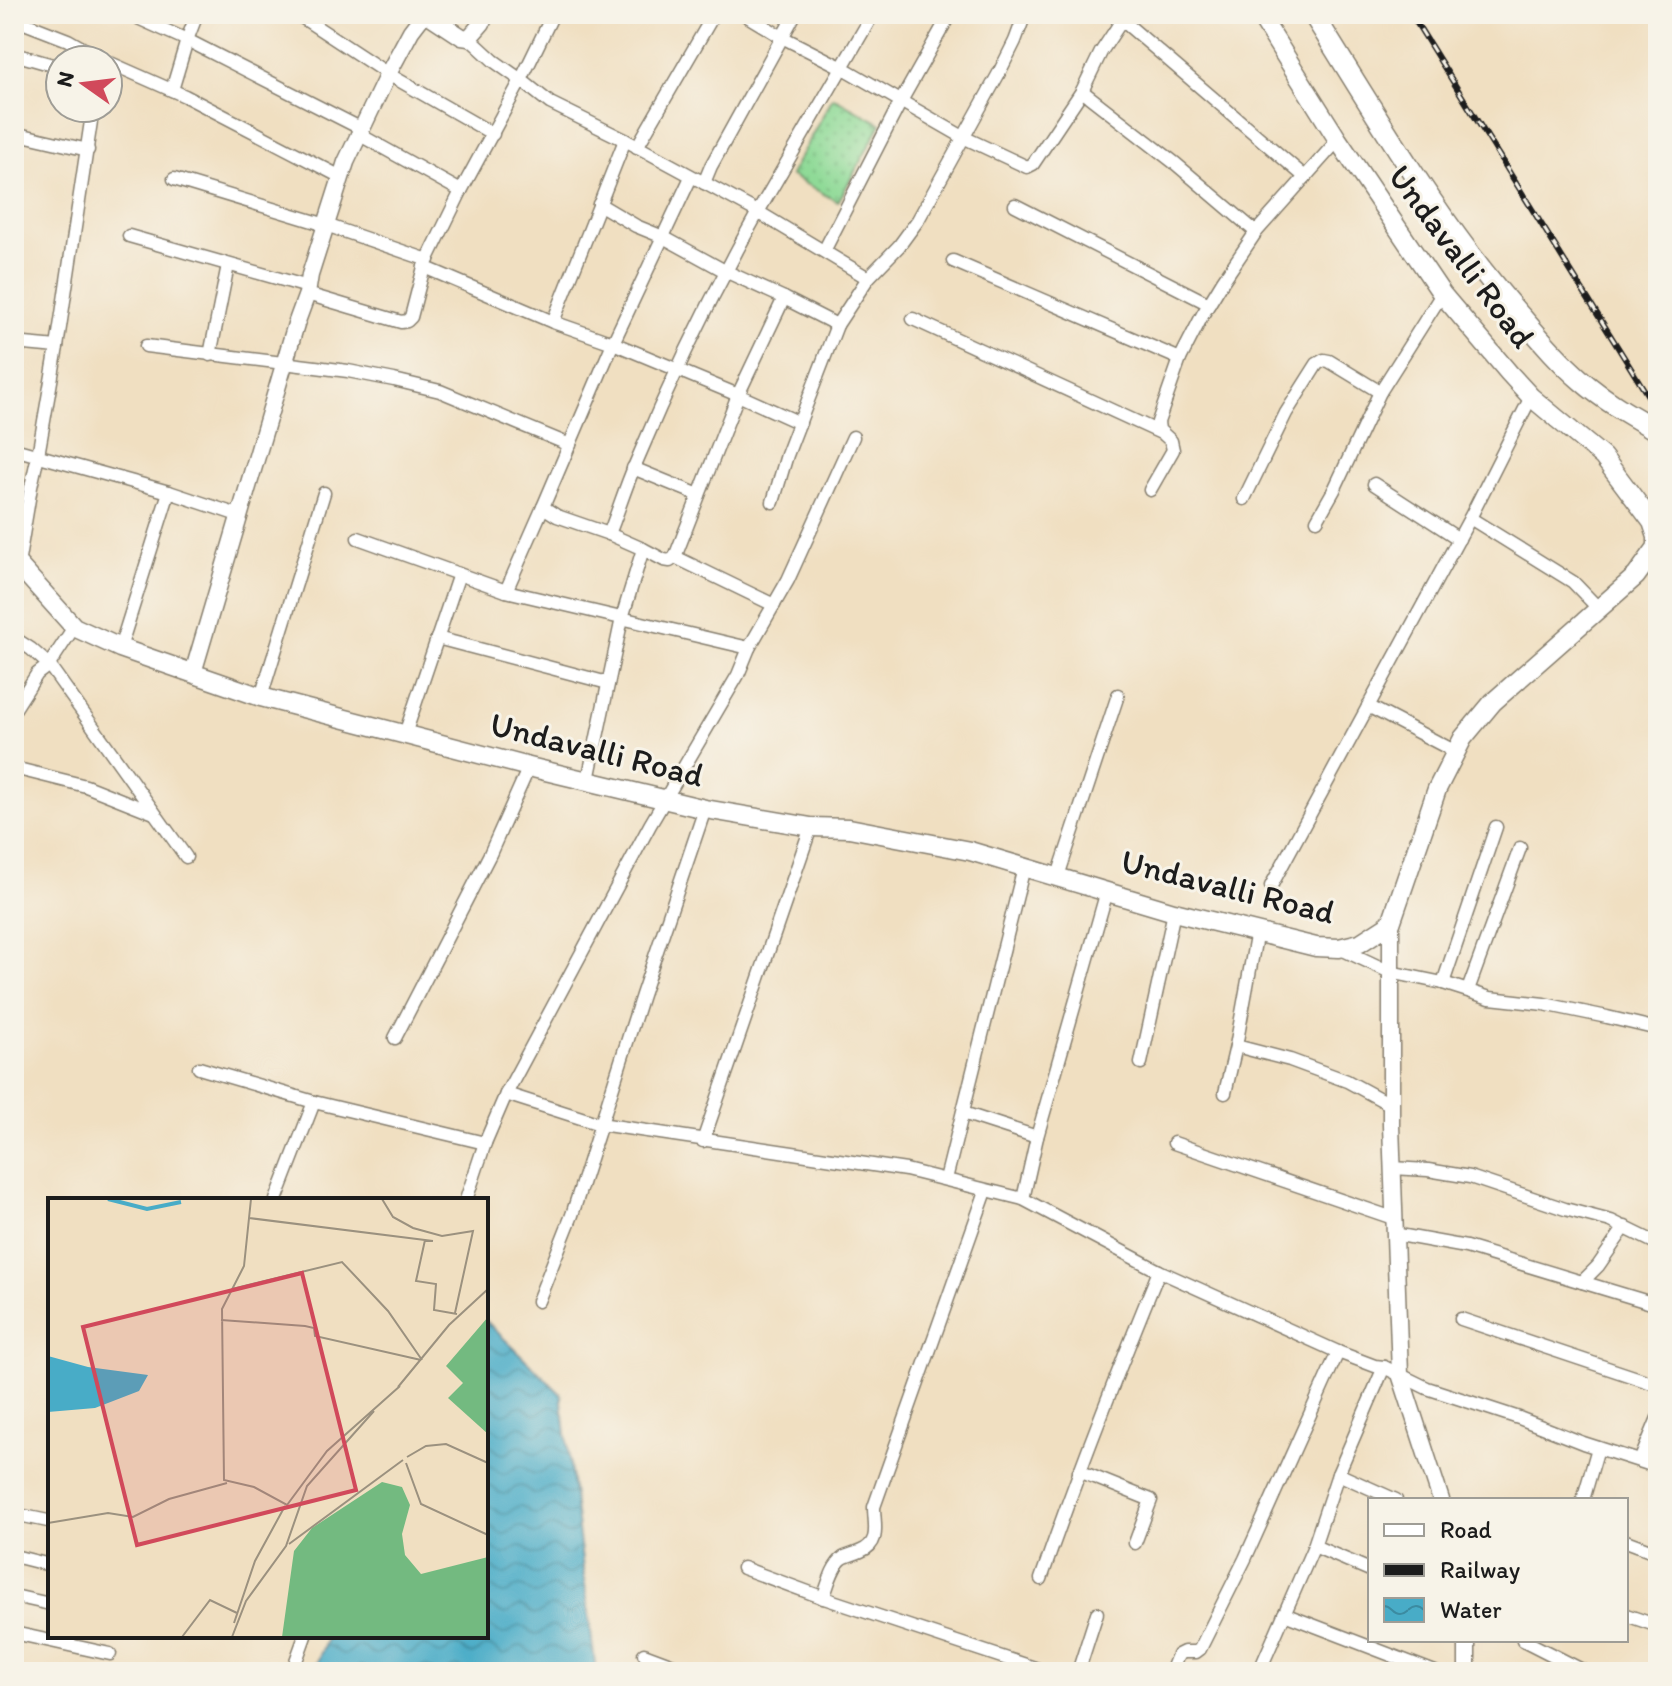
<svg xmlns="http://www.w3.org/2000/svg" width="1672" height="1686" viewBox="0 0 1672 1686" font-family="Itim,sans-serif">
<style>
.grass{fill:url(#grass-dots);stroke:#567b5a;stroke-width:2}
.water{fill:url(#water-waves);stroke:#326472;stroke-width:2}
.lines{fill:none;stroke-linecap:round;stroke-linejoin:round}
.minor-casing{stroke:#867e6e;stroke-width:15}
.tertiary-casing{stroke:#867e6e;stroke-width:19}
.secondary-casing{stroke:#867e6e;stroke-width:21}
.primary-casing{stroke:#867e6e;stroke-width:23}
.minor{stroke:#fff;stroke-width:12}
.tertiary{stroke:#fff;stroke-width:16}
.secondary{stroke:#fff;stroke-width:18}
.primary{stroke:#fff;stroke-width:20}
.rail-casing{stroke:#1c1c1c;stroke-width:6}
.rail{stroke:#f7f3e8;stroke-width:3;stroke-dasharray:9;stroke-linecap:butt}
.labels{text-anchor:middle;stroke-width:6;stroke-linejoin:round;paint-order:stroke}
.street-label{font-size:34px;fill:#1c1c1c;stroke:#f7f3e8}
.inset-river{fill:none;stroke:#48acc7;stroke-width:4}
.inset-road{fill:none;stroke:#9b917f;stroke-width:2}
.view{fill:#d1495b;fill-opacity:0.15;stroke:#d1495b;stroke-width:4}
.inset-edge{fill:none;stroke:#1c1c1c;stroke-width:4}
</style>
<defs>
<pattern id="grass-dots" width="8" height="8" patternUnits="userSpaceOnUse" patternTransform="scale(2)"><rect width="8" height="8" fill="#8fda97"/><path d="M2 2h.1M6 6h.1" fill="none" stroke="#7bba82" stroke-width="1.8" stroke-linecap="round"/></pattern>
<pattern id="water-waves" width="16" height="10" patternUnits="userSpaceOnUse" patternTransform="scale(2)"><rect width="16" height="10" fill="#48acc7"/><path d="M0 5q4-4 8 0t8 0" fill="none" stroke="#3b8ba1"/></pattern>
</defs>
<rect width="100%" height="100%" fill="#f7f3e8"/>
<filter id="ink" filterUnits="userSpaceOnUse"><feTurbulence type="fractalNoise" baseFrequency=".0125" numOctaves="2"/><feDisplacementMap in="SourceGraphic" scale="16" xChannelSelector="R" yChannelSelector="G"/><feConvolveMatrix kernelMatrix="1 2 1 2 8 2 1 2 1" color-interpolation-filters="sRGB"/></filter>
<filter id="wash" filterUnits="userSpaceOnUse"><feTurbulence type="fractalNoise" baseFrequency=".006" numOctaves="4" result="noise"/><feDisplacementMap in="SourceGraphic" scale="32" xChannelSelector="R" yChannelSelector="G"/><feGaussianBlur stdDeviation="1.8" result="paint"/><feColorMatrix in="noise" values="0 0 0 0 0 0 0 0 0 0 0 0 0 0 0 0 0 1.4 0 .05"/><feComposite in="paint" operator="in"/></filter>
<g filter="url(#wash)">
<rect width="100%" height="100%" fill="#f0dfc1"/>
<!-- grass -->
<path class="grass" d="M833 97 881 124 838 202 790 175Z"/>
<!-- water -->
<path class="water" d="M486 1321 561 1394 596 1672H313L328 1636H486Z"/>
</g>
<g filter="url(#ink)">
<g class="lines">
<!-- minor casing -->
<g class="minor-casing">
<g id="minor">
<path d="M129 14 187 40 362 129"/>
<path d="M297 14 388 74 493 134"/>
<path d="M553 14 521 80 550 103 625 140 758 212C712 294 671 379 635 465 625 488 618 512 609 534"/>
<path d="M744 14 782 37 843 68 963 137 1027 167 1033 164 1082 91 1101 52 1126 14"/>
<path d="M14 19 68 40 103 60"/>
<path d="M1122 20 1305 177"/>
<path d="M14 54 60 67"/>
<path d="M108 62 185 96 341 177"/>
<path d="M172 90 187 40 197 14"/>
<path d="M1082 91 1176 164 1256 232"/>
<path d="M14 133 88 150"/>
<path d="M360 135 461 191"/>
<path d="M637 147 714 14"/>
<path d="M174 179 326 225 428 260"/>
<path d="M704 183 711 166 795 14"/>
<path d="M599 204 636 226 663 237 725 271 784 298"/>
<path d="M1015 205 1209 304"/>
<path d="M129 236 308 287"/>
<path d="M824 251 901 101 950 14"/>
<path d="M953 261 1180 359"/>
<path d="M424 267 553 322 613 343 738 395 675 557 670 561 664 560 643 549"/>
<path d="M868 278 758 212 873 14"/>
<path d="M307 294 401 322 407 321 411 317 424 267 461 191 521 80 494 61 469 38"/>
<path d="M913 319 1161 433"/>
<path d="M553 322 625 140"/>
<path d="M14 343 57 347"/>
<path d="M146 346 348 371 394 380 440 391 570 445"/>
<path d="M210 355 228 265"/>
<path d="M800 423 738 395 784 298 837 325 868 278 899 246 918 220 999 73 1015 41 1025 14"/>
<path d="M14 449 169 492 241 516"/>
<path d="M633 468 699 495"/>
<path d="M1374 484 1459 539"/>
<path d="M1150 490 1173 450 1171 441 1159 430 1158 422 1180 359 1203 314 1223 281 1256 232 1338 140"/>
<path d="M1244 499 1286 413 1317 364 1324 360 1329 361 1380 392"/>
<path d="M773 502 787 455 837 325"/>
<path d="M1470 518 1573 582 1599 609"/>
<path d="M1317 520 1334 490 1380 392 1442 294"/>
<path d="M358 538 506 591 749 648"/>
<path d="M675 557 774 605"/>
<path d="M14 577 18 565 31 487 38 455 57 347 93 108"/>
<path d="M506 591 543 507"/>
<path d="M14 638 31 649 49 665 186 857"/>
<path d="M437 638 608 683"/>
<path d="M120 648 169 492"/>
<path d="M261 697 324 493"/>
<path d="M1368 706 1456 752"/>
<path d="M14 710 37 674 49 665 74 627"/>
<path d="M405 734 459 574"/>
<path d="M14 768 86 786 154 813"/>
<path d="M588 780 622 618 643 549 609 534 557 516 543 507 613 343 691 177"/>
<path d="M1058 876 1118 695"/>
<path d="M1271 886 1470 518 1531 397"/>
<path d="M1339 948 1390 972 1443 983 1490 998 1544 1004 1607 1017 1658 1029"/>
<path d="M1443 983 1496 827"/>
<path d="M1468 990 1520 848"/>
<path d="M395 1038 490 854 529 767"/>
<path d="M1236 1046 1290 1060 1347 1081 1391 1105"/>
<path d="M1141 1063 1174 912"/>
<path d="M199 1068 314 1102 485 1143"/>
<path d="M1225 1093 1236 1046 1257 931"/>
<path d="M506 1094 600 1124 906 1170 1023 1199 1159 1271 1338 1352"/>
<path d="M963 1113 1037 1137"/>
<path d="M703 1141 811 827"/>
<path d="M1174 1143 1393 1218"/>
<path d="M1392 1168 1428 1170 1470 1177 1565 1209 1611 1221 1658 1244"/>
<path d="M946 1179 1024 867"/>
<path d="M1023 1199 1037 1137 1107 891"/>
<path d="M276 1200 314 1102"/>
<path d="M466 1200 485 1143 506 1094 650 825 738 675 749 648 788 580 853 437"/>
<path d="M1394 1234 1466 1247 1658 1305"/>
<path d="M1582 1282 1598 1266 1625 1227"/>
<path d="M538 1301 572 1215 642 995 705 809"/>
<path d="M1461 1319 1658 1385"/>
<path d="M1640 1461 1658 1418"/>
<path d="M1079 1471 1151 1500 1135 1543"/>
<path d="M1338 1474 1396 1500"/>
<path d="M1583 1500 1598 1448"/>
<path d="M14 1514 48 1521"/>
<path d="M1626 1541 1658 1553"/>
<path d="M1314 1546 1370 1570"/>
<path d="M14 1556 50 1565"/>
<path d="M743 1568 827 1599 1047 1672"/>
<path d="M1041 1579C1077 1475 1117 1373 1159 1271"/>
<path d="M14 1596 50 1604"/>
<path d="M823 1598C828 1586 832 1566 843 1558 848 1555 855 1554 861 1551 881 1543 874 1525 874 1507L986 1191"/>
<path d="M1284 1614 1435 1672"/>
<path d="M1626 1615 1658 1626"/>
<path d="M14 1633 110 1654"/>
<path d="M1523 1640 1586 1672"/>
<path d="M644 1654 692 1672"/>
<path d="M14 1671 18 1672"/>
<path d="M292 1672 305 1636"/>
<path d="M1078 1672 1097 1613"/>
<path d="M1171 1672 1178 1655 1184 1652H1196L1200 1649 1245 1559 1338 1352 1375 1366 1384 1367 1427 1388 1519 1418 1583 1443 1658 1467"/>
<path d="M1259 1672 1314 1546 1338 1474 1384 1367"/>
</g>
</g>
<!-- tertiary casing -->
<g class="tertiary-casing">
<g id="tertiary">
<path d="M427 14 462 37 469 38 482 23 486 14"/>
<path d="M193 673 296 324 307 294 310 275 346 162 388 74 411 31 424 14"/>
<path d="M1391 923V1125L1400 1374 1441 1500"/>
<path d="M1467 1640V1672"/>
</g>
</g>
<!-- secondary casing -->
<g class="secondary-casing">
<path id="secondary" d="M14 560 74 627 120 648 261 697 529 767 705 809 811 827 849 828 970 851 1174 912 1316 947 1339 948 1360 943 1391 923 1437 789 1463 738 1493 702 1636 576 1657 547V537L1652 522 1603 457 1531 397 1509 373 1442 294 1338 140 1259 14"/>
</g>
<!-- primary casing -->
<g class="primary-casing">
<path id="primary" d="M1313 14C1379 119 1441 227 1523 319 1542 341 1560 362 1582 381 1605 401 1632 416 1658 431"/>
</g>
<!-- minor -->
<use href="#minor" class="minor"/>
<!-- tertiary -->
<use href="#tertiary" class="tertiary"/>
<!-- secondary -->
<use href="#secondary" class="secondary"/>
<!-- primary -->
<use href="#primary" class="primary"/>
<!-- rail casing -->
<g class="rail-casing">
<path id="rail" d="M1411 14 1658 412"/>
</g>
<!-- rail -->
<use href="#rail" class="rail"/>
</g>
</g>
<g class="labels">
<!-- street labels -->
<g class="street-label">
<text transform="translate(1462 256) rotate(53)" y="12">Undavalli Road</text>
<text transform="translate(597 749) rotate(14)" y="12">Undavalli Road</text>
<text transform="translate(1228 886) rotate(14)" y="12">Undavalli Road</text>
</g>
</g>
<!-- overview -->
<g transform="translate(48 1198)">
<rect width="440" height="440" fill="#f0dfc1"/>
<path d="M440 119V236L400 200 415 185 398 168ZM334 284 354 289 362 307 354 336 357 357 373 376 440 359V439H234L246 353 264 330Z" fill="#73ba80"/>
<path d="M0 158 40 169 100 177 91 193 47 210 0 214Z" fill="#48acc7"/>
<path class="inset-river" d="M60 1 99 11 133 4"/>
<path class="inset-road" d="M203 1 196 68 174 111 176 282 206 289 239 307 279 253 352 188M334 1 345 19 365 30 394 38 425 33 407 115M201 20 385 43M377 42 368 83 388 86 386 112 409 116M184 91 294 64 340 113 374 162M173 122 257 128 266 130 267 138 373 162M350 189 401 127 440 91M359 259 378 248 398 246 440 265M358 265 373 306 440 337M0 325 60 315 85 319 121 301 179 285M241 346 355 262M186 425 207 363 237 308M134 439 162 402 189 415M184 439 198 403 238 348 259 288 326 213"/>
<path class="view" d="M254 75 308 292 89 347 35 129Z"/>
<rect width="440" height="440" class="inset-edge"/>
</g>
<!-- margin -->
<rect width="1672" height="1686" fill="none" stroke="#f7f3e8" stroke-width="48"/>
<!-- legend -->
<rect x="1368" y="1498" width="260" height="144" fill="#f7f3e8" stroke="#9f9d96" stroke-width="2"/>
<rect x="1384" y="1524" width="40" height="12" fill="#ffffff" stroke="#9f9d96" stroke-width="2"/>
<text x="1440" y="1538" font-size="24" fill="#1c1c1c">Road</text>
<rect x="1384" y="1564" width="40" height="12" fill="#1c1c1c" stroke="#9f9d96" stroke-width="2"/>
<text x="1440" y="1578" font-size="24" fill="#1c1c1c">Railway</text>
<rect x="1384" y="1598" width="40" height="24" fill="url(#water-waves)" stroke="#9f9d96" stroke-width="2"/>
<text x="1440" y="1618" font-size="24" fill="#1c1c1c">Water</text>
<!-- north arrow -->
<g transform="translate(84 84) rotate(284)"><circle r="38" fill="#f7f3e8" stroke="#9f9d96" stroke-width="2"/>
<path d="M0-6L14 30L0 20L-14 30Z" fill="#d1495b"/>
<text y="-12" font-size="22" font-weight="bold" text-anchor="middle" fill="#1c1c1c">N</text>
</g>
</svg>
